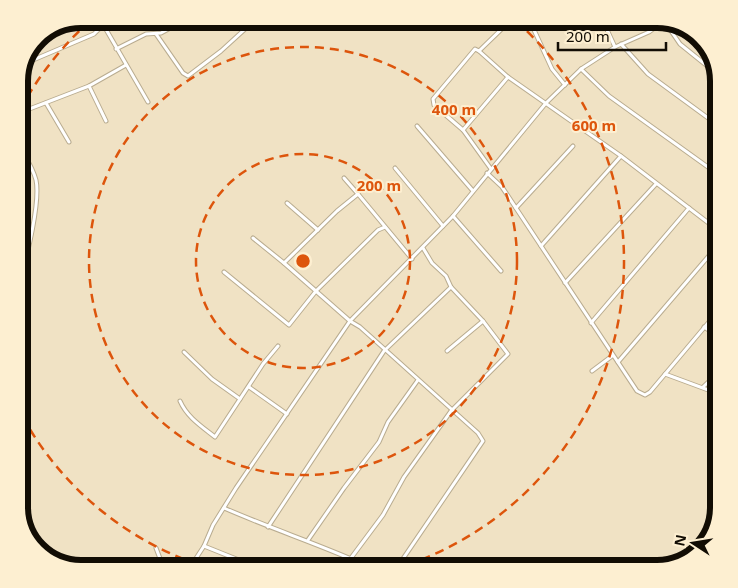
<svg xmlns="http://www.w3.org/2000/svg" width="738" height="588" viewBox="0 0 738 588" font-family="'Noto Sans',sans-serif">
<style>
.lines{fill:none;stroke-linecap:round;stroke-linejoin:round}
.minor-casing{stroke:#b9ac90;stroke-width:5}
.minor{stroke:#fff;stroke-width:3}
.ring{fill:none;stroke:#dd550c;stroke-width:2.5;stroke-dasharray:9 6}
.rim{fill:none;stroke:#120d04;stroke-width:6}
.centre{fill:#dd550c;stroke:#fdefd1;stroke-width:2.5}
.ring-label{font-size:15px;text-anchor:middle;font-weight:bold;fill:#dd550c;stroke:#fdefd1;stroke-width:4;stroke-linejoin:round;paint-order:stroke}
</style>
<rect width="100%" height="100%" fill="#f0e2c4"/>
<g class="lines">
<!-- minor casing -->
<g class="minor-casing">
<g id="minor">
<path d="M100 19 148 102"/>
<path d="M529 19 552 69 565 85"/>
<path d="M602 19 615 47"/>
<path d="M665 22 680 44 716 73"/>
<path d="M156 34 183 73 188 76 221 51 256 19"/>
<path d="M621 44 648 74 719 126"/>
<path d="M116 49 146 34 161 33 176 25"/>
<path d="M479 51 508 77 621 156 719 231"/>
<path d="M26 63 94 34 109 19"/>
<path d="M581 69 609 96 719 175"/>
<path d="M46 103 69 142"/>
<path d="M19 113 89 86"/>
<path d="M106 121 89 86 126 65"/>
<path d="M417 126 473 191"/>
<path d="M463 130 508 77"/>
<path d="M395 168 443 226"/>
<path d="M491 169 463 130 434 105 433 99 475 49 479 51 512 19"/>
<path d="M487 173 502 187 637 391 645 395 650 392 719 310"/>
<path d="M344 178 358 194"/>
<path d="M287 203 318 230"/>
<path d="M516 208 573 146"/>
<path d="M453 216 501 271"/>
<path d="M253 238 284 263"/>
<path d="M541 246 621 156"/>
<path d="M224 272 289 325 316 291 378 230 385 227"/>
<path d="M565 283 656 184"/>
<path d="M19 287C25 263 41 203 36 180 33 168 25 156 19 145"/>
<path d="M591 323 689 208"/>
<path d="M704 327 719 337"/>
<path d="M19 331V326"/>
<path d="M447 351 483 321"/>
<path d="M184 352 212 379 240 399"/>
<path d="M618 362 719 244"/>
<path d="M592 371 612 356"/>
<path d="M665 374 719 394"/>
<path d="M249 387 287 414"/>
<path d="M703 387 719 372"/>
<path d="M180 401C187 417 201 426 215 437L263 364 278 346"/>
<path d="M224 508C274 530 325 546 374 569"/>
<path d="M268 527 384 351 451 287"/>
<path d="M308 540 344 488 379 442 388 422 418 380"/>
<path d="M204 546 261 569"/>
<path d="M156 548 164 569"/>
<path d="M351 558 383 515 404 477 451 411 508 354 483 321 451 287 446 276 432 263 423 248"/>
<path d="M189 569 204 546 213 525 236 488 350 321 453 216 546 103 581 69 615 47 649 32 664 21"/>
<path d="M396 569 483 441 478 433 360 327 350 321 284 263 337 211 358 194 412 259"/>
</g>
</g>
<!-- minor -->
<use href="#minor" class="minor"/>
</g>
<!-- distance rings -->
<g class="ring">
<circle cx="303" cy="261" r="107"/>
<circle cx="303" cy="261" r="214"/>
<path d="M212 569A321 321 0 0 1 20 412M20 110A321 321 0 0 1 90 21M516 21A321 321 0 0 1 394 569"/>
</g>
<!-- crop -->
<path d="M0 0H738V588H0ZM81 28H657A53 53 0 0 1 710 81V507A53 53 0 0 1 657 560H81A53 53 0 0 1 28 507V81A53 53 0 0 1 81 28Z" fill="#fdefd1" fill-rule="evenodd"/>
<path class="rim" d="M81 28H657A53 53 0 0 1 710 81V507A53 53 0 0 1 657 560H81A53 53 0 0 1 28 507V81A53 53 0 0 1 81 28Z"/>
<circle cx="303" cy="261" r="8" class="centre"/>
<g class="ring-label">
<text x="454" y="115">400 m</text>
<text x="594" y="131">600 m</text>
<text x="379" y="191">200 m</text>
</g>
<!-- north arrow -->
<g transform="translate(693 543) rotate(282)" stroke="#fdefd1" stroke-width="4" paint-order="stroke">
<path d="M0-4L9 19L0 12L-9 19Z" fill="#120d04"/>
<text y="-8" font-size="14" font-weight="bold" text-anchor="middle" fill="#120d04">N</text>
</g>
<!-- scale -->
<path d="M558 42v8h108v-8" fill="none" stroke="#120d04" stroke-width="2.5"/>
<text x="566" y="42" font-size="15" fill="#120d04" stroke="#fdefd1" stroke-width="4" paint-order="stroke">200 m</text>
</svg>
